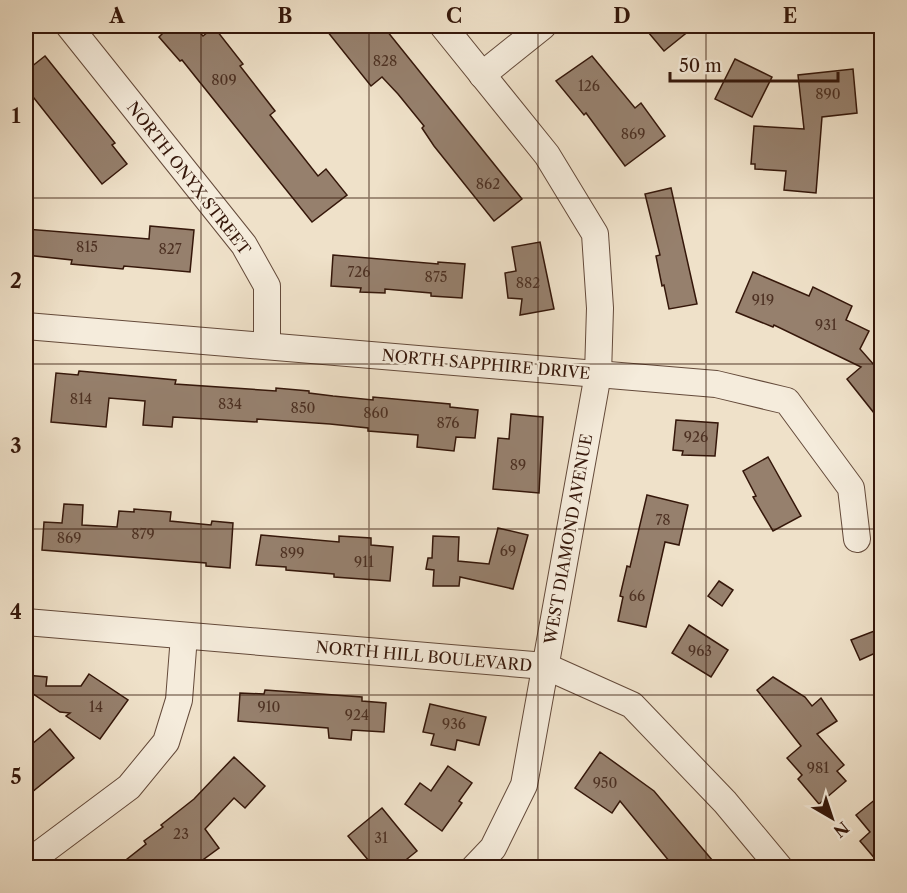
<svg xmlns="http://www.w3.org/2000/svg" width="907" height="893" viewBox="0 0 907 893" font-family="'Libre Caslon Text',serif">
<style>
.building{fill:#96806d;stroke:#35170a;stroke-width:1.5}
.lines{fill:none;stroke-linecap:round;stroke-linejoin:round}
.minor-casing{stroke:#644a3a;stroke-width:28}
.minor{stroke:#f5ecdc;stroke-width:26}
.grid{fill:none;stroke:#35170a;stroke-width:1.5;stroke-opacity:0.55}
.labels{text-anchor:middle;stroke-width:4.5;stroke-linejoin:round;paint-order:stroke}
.number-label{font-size:14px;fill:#4d3123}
.street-label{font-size:16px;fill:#35170a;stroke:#f5ecdc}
.neatline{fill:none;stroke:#35170a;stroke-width:2}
.grid-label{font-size:20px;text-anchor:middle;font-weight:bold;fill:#35170a}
</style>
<rect width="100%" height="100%" fill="#efe1c9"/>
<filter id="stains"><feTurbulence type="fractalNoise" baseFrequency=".00333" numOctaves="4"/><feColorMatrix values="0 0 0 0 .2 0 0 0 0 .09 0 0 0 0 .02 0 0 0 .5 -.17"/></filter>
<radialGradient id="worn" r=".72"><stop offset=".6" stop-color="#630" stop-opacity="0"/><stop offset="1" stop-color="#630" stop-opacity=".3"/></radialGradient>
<!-- building -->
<g class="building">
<path d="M155 26H194L203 36 214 27 243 64 240 66 275 111 270 115 318 176 326 169 347 195 312 222 182 60 180 61 159 37 162 34Z"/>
<path d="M323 26H383L522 199 494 221 434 146 422 128 424 126 398 94 382 77 371 86Z"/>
<path d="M643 26H695L664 51Z"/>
<path d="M45 56 115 143 112 145 127 164 102 184 26 88V71Z"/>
<path d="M592 56 635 108 641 103 665 136 625 166 586 113 584 115 556 81Z"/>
<path d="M735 59 772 77 752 117 715 99Z"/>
<path d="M853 69 857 113 822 117 816 193 784 190 786 171 755 169V164H751L754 126 804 129 798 75Z"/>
<path d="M671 188 697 304 669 309 664 285 662 286 656 256 660 255 645 194Z"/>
<path d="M150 226 194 230 190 272 124 266 123 269 71 264 72 260 26 255V229L149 239Z"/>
<path d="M540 242 554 309 520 315 522 299 508 298 505 273 516 271 512 247Z"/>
<path d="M333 255 438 264V262L465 264 462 298 431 296V293L385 289V293L360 292 361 288 331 286Z"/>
<path d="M753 272 809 296 813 287 852 306 846 320 869 331 860 349 882 374V423L847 379 861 367 774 325 773 327 736 312Z"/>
<path d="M79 371 176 380 175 384 276 391V388L309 391V393L333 396 373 400V397L450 404V407L478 410 475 438 456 437 454 451 417 447 418 435 368 431V428L330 424 257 419V422L173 417 172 427 143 425 145 401 109 398 106 427 51 422 56 373 78 375Z"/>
<path d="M511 414 543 417 539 493 493 489 498 438 509 439Z"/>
<path d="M676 420 718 423 715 456 682 455 683 451 673 450Z"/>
<path d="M768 457 801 516 773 531 753 497 756 496 743 471Z"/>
<path d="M647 495 688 505 679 545 665 542 646 627 618 621 623 597 620 596 627 566 630 567Z"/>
<path d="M64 504 83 505 82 525 117 527 119 511 134 512V509L171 512 170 521 211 525 212 521 233 523 230 568 206 566V563L42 550 44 522 62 523Z"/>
<path d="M498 528 528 535 513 589 460 577 459 586H433L434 570 426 569 428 558H432L433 536 459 537 458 561 489 564Z"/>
<path d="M261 535 339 542V536L371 538V545L393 547 390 581 334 577V574L286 570V567L256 565Z"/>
<path d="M719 581 733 590 722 606 708 596Z"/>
<path d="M689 625 728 650 711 677 672 653Z"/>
<path d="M882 628V650L860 660 851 640Z"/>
<path d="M89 674 128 700 100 739 66 716 70 713 60 712 26 689V675L47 677 46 686H81Z"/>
<path d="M773 677 805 697 812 706 821 698 837 721 817 734 844 765 837 771 846 781 819 804 798 779 802 775 787 758 801 746 757 690Z"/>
<path d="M265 690 362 697V701L386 703 384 732 352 730 351 740 329 738 328 728 238 721 240 693 264 694Z"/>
<path d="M430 704 486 717 479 745 457 740 455 750 431 745 434 734 423 732Z"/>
<path d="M50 729 74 758 26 797V749Z"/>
<path d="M600 752 654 791 718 867H674L620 801 612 813 575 788Z"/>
<path d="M234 757 265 786 245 808 234 798 205 829 219 848 193 867H117L146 844 144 841 163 827 161 825 194 799Z"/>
<path d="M448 766 472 783 459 801 462 803 442 831 405 804 420 783 431 791Z"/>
<path d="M882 794V867L860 841 870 832 856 815Z"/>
<path d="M382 808 417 851 397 867H374L348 836Z"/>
</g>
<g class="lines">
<!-- minor casing -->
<g class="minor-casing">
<g id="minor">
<path d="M69 26 244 245 267 286V346"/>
<path d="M443 26 547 155 595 234 600 308 598 374 524 785 493 848 474 868"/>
<path d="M482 75 543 26"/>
<path d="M26 326 716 384 787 401 851 488 857 539"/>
<path d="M26 622 545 666 632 705 725 802 780 868"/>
<path d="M26 864 129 787 166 742 179 700 184 636"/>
</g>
</g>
<!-- minor -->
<use href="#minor" class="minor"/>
</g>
<!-- grid -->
<path class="grid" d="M201 26V868M369 26V868M538 26V868M706 26V868M26 198H882M26 364H882M26 529H882M26 695H882"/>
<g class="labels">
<!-- number labels -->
<g class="number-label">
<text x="385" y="66">828</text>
<text x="224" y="85">809</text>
<text x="589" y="91">126</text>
<text x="828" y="99">890</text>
<text x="633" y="139">869</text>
<text x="488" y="189">862</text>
<text x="87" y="252">815</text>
<text x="170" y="254">827</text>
<text x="359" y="277">726</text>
<text x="436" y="282">875</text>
<text x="528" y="288">882</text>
<text x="763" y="305">919</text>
<text x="826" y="330">931</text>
<text x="81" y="404">814</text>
<text x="230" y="409">834</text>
<text x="303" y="413">850</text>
<text x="376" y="418">860</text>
<text x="448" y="428">876</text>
<text x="696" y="442">926</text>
<text x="518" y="470">89</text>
<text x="663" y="525">78</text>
<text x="143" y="539">879</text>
<text x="69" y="543">869</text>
<text x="508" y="556">69</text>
<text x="292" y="558">899</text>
<text x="364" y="567">911</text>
<text x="637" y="601">66</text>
<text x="700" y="656">963</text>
<text x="96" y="712">14</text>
<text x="269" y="712">910</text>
<text x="357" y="720">924</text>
<text x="454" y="729">936</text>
<text x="818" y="773">981</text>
<text x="605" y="788">950</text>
<text x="181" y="839">23</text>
<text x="381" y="843">31</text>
</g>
<!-- street labels -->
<g class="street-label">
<text transform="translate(189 178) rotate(52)" y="6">NORTH ONYX STREET</text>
<text transform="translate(486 364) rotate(5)" y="6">NORTH SAPPHIRE DRIVE</text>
<text transform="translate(568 539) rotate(-80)" y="6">WEST DIAMOND AVENUE</text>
<text transform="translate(424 656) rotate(5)" y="6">NORTH HILL BOULEVARD</text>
</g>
</g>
<!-- margin -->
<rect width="907" height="893" fill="none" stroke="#efe1c9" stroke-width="66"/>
<!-- north arrow -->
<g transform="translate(832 818) rotate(141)" stroke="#f5ecdc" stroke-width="4.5" paint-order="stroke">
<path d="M0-4.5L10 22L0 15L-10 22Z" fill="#35170a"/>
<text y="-9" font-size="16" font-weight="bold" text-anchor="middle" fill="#35170a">N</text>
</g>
<!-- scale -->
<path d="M670 72v9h168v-9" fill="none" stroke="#35170a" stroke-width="3"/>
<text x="679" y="72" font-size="18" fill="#35170a" stroke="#f5ecdc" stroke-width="4.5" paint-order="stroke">50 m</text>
<rect x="33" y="33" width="841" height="827" class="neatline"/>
<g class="grid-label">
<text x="117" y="23">A</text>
<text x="285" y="23">B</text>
<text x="454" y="23">C</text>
<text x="622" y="23">D</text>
<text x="790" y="23">E</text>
<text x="16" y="123">1</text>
<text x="16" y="288">2</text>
<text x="16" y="453">3</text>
<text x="16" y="619">4</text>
<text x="16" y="784">5</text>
</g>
<rect width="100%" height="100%" filter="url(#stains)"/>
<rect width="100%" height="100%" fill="url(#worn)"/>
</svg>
